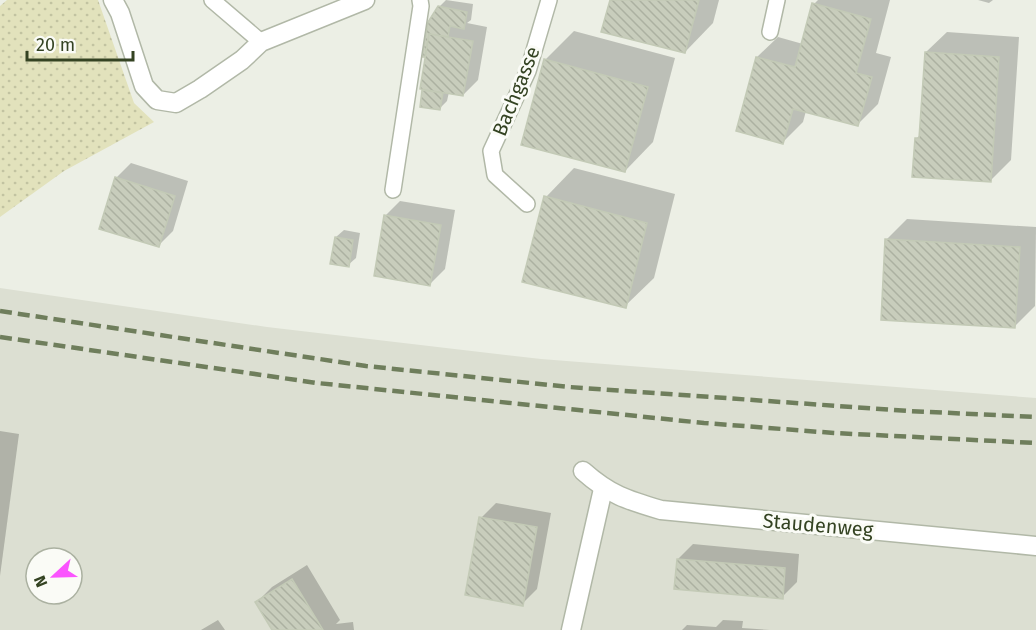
<svg xmlns="http://www.w3.org/2000/svg" width="1036" height="630" viewBox="0 0 1036 630" font-family="'Fira Sans',sans-serif">
<style>
.built{fill:#dcdfd2;fill-rule:evenodd}
.grass{fill:url(#grass-dots)}
.shadow{fill:#0003}
.building{fill:url(#building-back-hatch);stroke:#c3cab6;stroke-width:1.5}
.lines{fill:none;stroke-linecap:round;stroke-linejoin:round}
.service-casing{stroke:#b1b8a7;stroke-width:18}
.minor-casing{stroke:#b1b8a7;stroke-width:21}
.service{stroke:#fff;stroke-width:15}
.minor{stroke:#fff;stroke-width:18}
.rail{stroke:#6f7e5c;stroke-width:4.5;stroke-dasharray:12 6;stroke-linecap:butt}
.labels{text-anchor:middle;stroke-width:6;stroke-linejoin:round;paint-order:stroke}
.street-label{font-size:20px;fill:#344322;stroke:#fafbf6}
</style>
<defs>
<pattern id="grass-dots" width="8" height="8" patternUnits="userSpaceOnUse" patternTransform="scale(1.5)"><rect width="8" height="8" fill="#e2e2bc"/><path d="M2 2h.1M6 6h.1" fill="none" stroke="#c2c3a1" stroke-width="1.8" stroke-linecap="round"/></pattern>
<pattern id="building-back-hatch" width="6" height="6" patternUnits="userSpaceOnUse" patternTransform="scale(1.5)"><rect width="6" height="6" fill="#c8cdbc"/><path d="M-1 5l2 2M0 0l6 6M5-1l2 2" fill="none" stroke="#acb1a1"/></pattern>
</defs>
<rect width="100%" height="100%" fill="#ecefe5"/>
<!-- built -->
<path class="built" d="M0 288 267 327 541 359 1036 398V630H0ZM36 558H72V594H36Z"/>
<!-- grass -->
<path class="grass" d="M7 0H98L134 103 154 122 64 171 0 217V6Z"/>
<!-- shadow -->
<g class="shadow">
<path d="M446 0 473 4 471 20 467 23 487 27 478 80 463 95 449 92 447 101 440 108 421 105 426 88 430 35 439 7Z"/>
<path d="M611 0H719L713 23 685 52Z"/>
<path d="M818 0H890L876 53 891 57 878 104 858 124 806 111 803 122 783 142 757 57 778 37 803 44 814 4Z"/>
<path d="M978 0H993L989 3Z"/>
<path d="M574 31 675 58 653 142 625 171 545 60Z"/>
<path d="M947 32 1019 37 1011 160 991 180 917 138 921 134 926 52Z"/>
<path d="M131 163 188 181 173 231 158 246 116 178Z"/>
<path d="M574 168 675 194 654 278 625 306 546 197Z"/>
<path d="M400 201 455 210 445 269 430 284 385 216Z"/>
<path d="M907 219 1036 227 1035 306 1014 327 887 239Z"/>
<path d="M344 230 360 233 356 258 348 265 336 237Z"/>
<path d="M0 431 19 434 0 576Z"/>
<path d="M496 503 551 513 537 589 522 604 481 518Z"/>
<path d="M693 544 799 554 797 582 782 597 678 559Z"/>
<path d="M307 565 340 620 336 624 353 622 354 630H274L257 602 272 587Z"/>
<path d="M218 620 225 630H201Z"/>
<path d="M723 620 743 621 742 628 770 630H682L687 625 716 627Z"/>
</g>
<!-- building -->
<g class="building">
<path d="M610 0H699L685 53 601 32Z"/>
<path d="M812 3 871 19 856 73 872 77 858 126 793 109 783 144 736 131 756 57 795 67Z"/>
<path d="M438 6 467 12 464 29 450 26 448 37 429 34 425 57H422L428 22Z"/>
<path d="M429 34 473 41 463 96 420 89Z"/>
<path d="M925 52 999 57 991 182 912 177 915 138H919Z"/>
<path d="M544 59 648 87 625 172 521 145Z"/>
<path d="M422 90 443 93 440 110 420 107Z"/>
<path d="M115 177 175 196 159 247 99 229Z"/>
<path d="M544 196 647 223 626 308 522 282Z"/>
<path d="M384 215 441 225 430 286 374 276Z"/>
<path d="M335 237 353 240 349 267 330 264Z"/>
<path d="M885 239 1020 247 1015 328 881 320Z"/>
<path d="M479 517 537 527 523 606 465 595Z"/>
<path d="M677 559 785 568 783 599 674 589Z"/>
<path d="M292 579 323 630H272L255 602Z"/>
</g>
<g class="lines">
<!-- service casing -->
<g class="service-casing">
<g id="service">
<path d="M212 0 261 42"/>
<path d="M770 32 777 0"/>
<path d="M393 190 421 6 420 0"/>
<path d="M527 204 495 175 491 151 528 71 549 0"/>
</g>
</g>
<!-- minor casing -->
<g class="minor-casing">
<g id="minor">
<path d="M113 0 120 13 144 86 157 100 176 103 200 89 242 60 261 42 365 0"/>
<path d="M583 471C610 495 627 500 661 510L1036 546"/>
<path d="M571 630 603 489"/>
</g>
</g>
<!-- service -->
<use href="#service" class="service"/>
<!-- minor -->
<use href="#minor" class="minor"/>
<!-- rail -->
<g class="rail">
<path d="M0 311 366 366 569 387 909 411 1036 417"/>
<path d="M0 337 317 383 704 423 834 433 1036 443"/>
</g>
</g>
<g class="labels">
<!-- street labels -->
<g class="street-label">
<text transform="translate(516 91) rotate(-68)" y="7">Bachgasse</text>
<text transform="translate(818 525) rotate(5)" y="7">Staudenweg</text>
</g>
</g>
<!-- north arrow -->
<g transform="translate(54 576) rotate(248)"><circle r="28" fill="#fafbf6" stroke="#abb1a1" stroke-width="1.5"/>
<path d="M0-4.5L10 22L0 15L-10 22Z" fill="#fa54fe"/>
<text y="-9" font-size="16" font-weight="bold" text-anchor="middle" fill="#344322">N</text>
</g>
<!-- scale -->
<path d="M27 51v9h106v-9" fill="none" stroke="#344322" stroke-width="3"/>
<text x="36" y="51" font-size="18" fill="#344322" stroke="#fafbf6" stroke-width="4.5" paint-order="stroke">20 m</text>
</svg>
